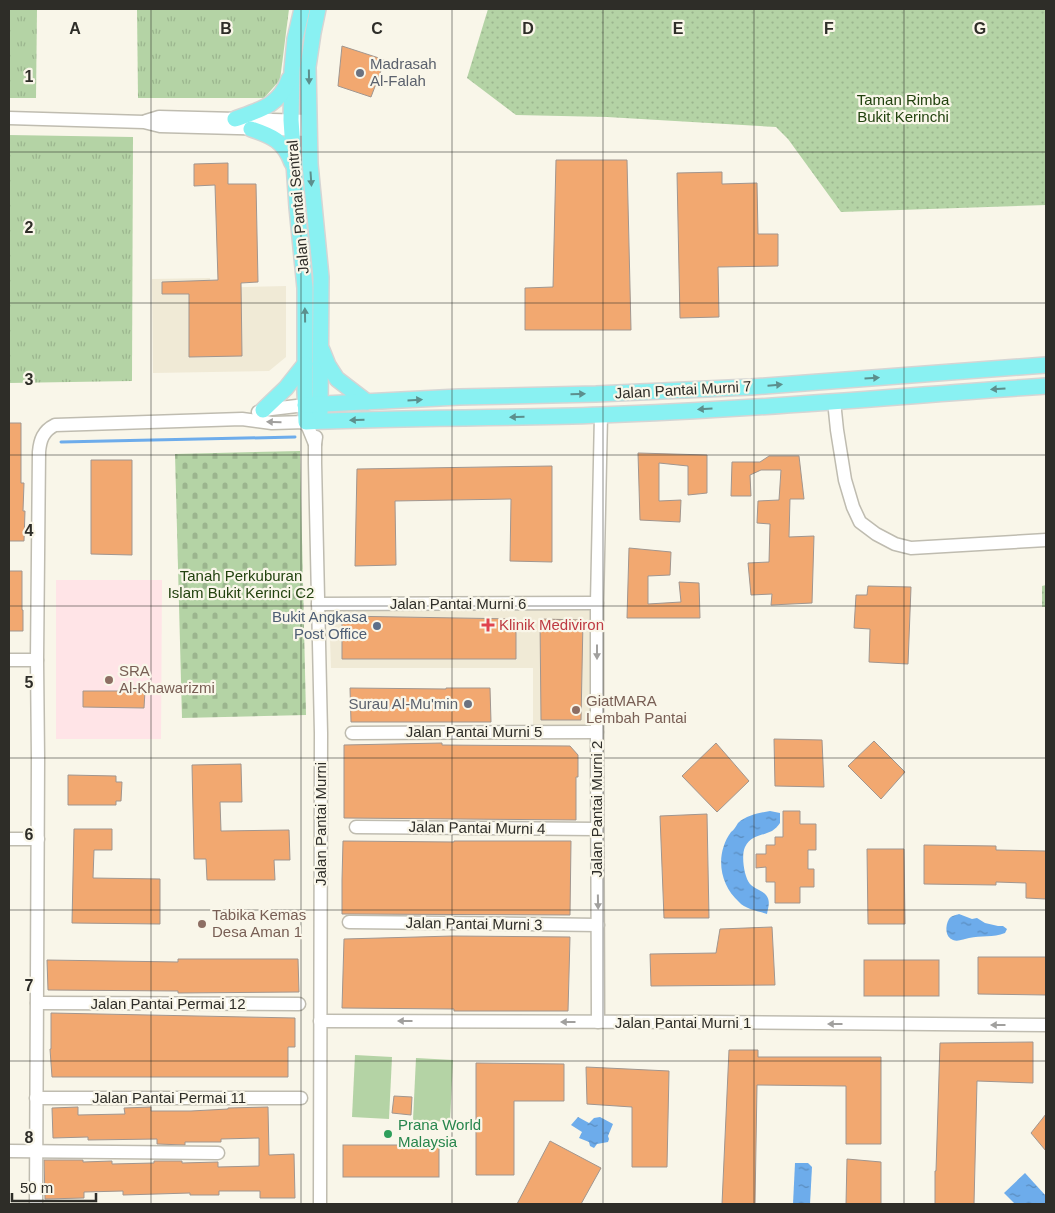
<svg xmlns="http://www.w3.org/2000/svg" width="1055" height="1213" viewBox="0 0 1055 1213" font-family="Arial,sans-serif">
<style>
.built{fill:#f0ead6}
.education{fill:#ffe4e7}
.grass{fill:url(#grass-tufts)}
.cemetery{fill:url(#cemetery-stones)}
.park{fill:url(#park-dots)}
.pitch{fill:#b4d3a5}
.water{fill:url(#water-ripples)}
.lines{fill:none;stroke-linecap:round;stroke-linejoin:round}
.stream{stroke:#6daceb;stroke-width:3}
.building{fill:#f2a870;stroke:#a1968f}
.minor-casing{stroke:#bfbcb0;stroke-width:15}
.major-casing{stroke:#d5d5d4;stroke-width:18}
.minor{stroke:#fff;stroke-width:12}
.major{stroke:#89f1f2;stroke-width:15}
.oneway{fill:#5c8f8d}
.oneway2{fill:#a1a09e}
.grid{fill:none;stroke:#2e2d28;stroke-width:1;stroke-opacity:0.55}
.worship-dot{fill:#6b7280;stroke:#f9f6e9;stroke-width:2}
.health-dot{fill:#e0444e;stroke:#f9f6e9;stroke-width:2}
.service-dot{fill:#5c6f8a;stroke:#f9f6e9;stroke-width:2}
.education-dot{fill:#8d6e63;stroke:#f9f6e9;stroke-width:2}
.leisure-dot{fill:#2e9e5b;stroke:#f9f6e9;stroke-width:2}
.labels{text-anchor:middle;stroke-width:4.5;stroke-linejoin:round;paint-order:stroke}
.worship-label{font-size:15px;fill:#5b616d;stroke:#f9f6e9;text-anchor:start}
.park-label{font-size:15px;fill:#22420f;stroke:#f9f6e9}
.street-label{font-size:15px;fill:#2e2d28;stroke:#f9f6e9}
.service-label{font-size:15px;fill:#4e5e75;stroke:#f9f6e9;text-anchor:end}
.health-label{font-size:15px;fill:#be3a42;stroke:#f9f6e9;text-anchor:start}
.education-label{font-size:15px;fill:#785e54;stroke:#f9f6e9;text-anchor:start}
.leisure-label{font-size:15px;fill:#27864d;stroke:#f9f6e9;text-anchor:start}
.grid-label{font-size:16px;text-anchor:middle;font-weight:bold;fill:#2e2d28;stroke:#f9f6e9;stroke-width:4.5;stroke-linejoin:round;paint-order:stroke}
</style>
<defs>
<pattern id="grass-tufts" width="24" height="20" patternUnits="userSpaceOnUse" patternTransform="scale(1.25)"><rect width="24" height="20" fill="#b4d3a5"/><path d="M3 7l-1-3M5 7V3M7 7l1-3M15 17l-1-3M17 17v-4M19 17l1-3" fill="none" stroke="#9bb58e"/></pattern>
<pattern id="cemetery-stones" width="16" height="16" patternUnits="userSpaceOnUse" patternTransform="scale(1.25)"><rect width="16" height="16" fill="#b4d3a5"/><path d="M2 7V4a2 2 0 0 1 4 0v3zM10 15v-3a2 2 0 0 1 4 0v3z" fill="#9bb58e"/></pattern>
<pattern id="park-dots" width="8" height="8" patternUnits="userSpaceOnUse" patternTransform="scale(1.25)"><rect width="8" height="8" fill="#b4d3a5"/><path d="M2 2h.1M6 6h.1" fill="none" stroke="#9bb58e" stroke-width="1.8" stroke-linecap="round"/></pattern>
<pattern id="water-ripples" width="26" height="14" patternUnits="userSpaceOnUse" patternTransform="scale(1.25)"><rect width="26" height="14" fill="#6daceb"/><path d="M2 4q2-2 4 0t4 0M15 11q2-2 4 0t4 0" fill="none" stroke="#5a8cbe"/></pattern>
</defs>
<rect width="100%" height="100%" fill="#f9f6e9"/>
<!-- built -->
<g class="built">
<path d="M210 278 211 288 286 286V357L269 371 153 373 152 279Z"/>
<path d="M593 608 592 728H533V668H331L329 609Z"/>
</g>
<!-- education -->
<path class="education" d="M56 580H162L161 739H56Z"/>
<!-- grass -->
<g class="grass">
<path d="M9 9H37L36 98H9Z"/>
<path d="M137 9H289L280 80 264 98H138Z"/>
<path d="M9 135 133 137 132 381 9 383Z"/>
</g>
<!-- cemetery -->
<path class="cemetery" d="M300 451 306 715 182 718 175 454Z"/>
<!-- park -->
<g class="park">
<path d="M488 9H1046V205L841 212 788 139 776 127 607 117 516 115 467 78Z"/>
<path d="M1046 585V607H1042V586Z"/>
</g>
<!-- pitch -->
<g class="pitch">
<path d="M355 1055 392 1057 389 1119 352 1117Z"/>
<path d="M416 1058 453 1060 450 1122 413 1120Z"/>
</g>
<!-- water -->
<g class="water">
<path d="M770 811 780 813V823C778 826 775 829 772 831 762 836 751 835 745 847 741 855 744 877 750 884 755 889 763 891 766 895 771 901 768 908 767 914 758 911 745 909 739 902 719 884 715 854 731 832 734 830 736 826 738 823 747 815 759 813 770 811Z"/>
<path d="M959 914 972 919 977 918 985 923 998 926H1003L1007 929 1005 933C993 938 981 935 969 938 964 939 958 942 953 940 945 937 945 926 949 919 951 916 956 915 959 914Z"/>
<path d="M578 1117 589 1123 594 1118 600 1117 613 1124 608 1136 609 1139 608 1142 597 1144 594 1148 590 1146 589 1142 579 1138 582 1132 571 1125Z"/>
<path d="M795 1163H808L812 1167 810 1204H793Z"/>
<path d="M1025 1173 1046 1196V1204H1015L1004 1193Z"/>
</g>
<g class="lines">
<!-- stream -->
<path class="stream" d="M61 442 295 437"/>
</g>
<!-- building -->
<g class="building">
<path d="M342 46 385 60 371 97 338 86Z"/>
<path d="M556 160H627L631 330H525V288L553 287Z"/>
<path d="M228 163V184H256L258 282 241 283 242 356 189 357V294H162V282L218 280 215 185 194 186V164Z"/>
<path d="M722 172V184L757 183 758 234H778V266L718 267 719 317 680 318 677 173Z"/>
<path d="M9 423H21V483H24L23 511H25L24 541H9Z"/>
<path d="M638 453 707 455V493L688 495V466L659 463V501L681 500 680 522 640 520Z"/>
<path d="M769 456H799L804 499H790L789 537 814 536 812 603 771 605 772 594 751 595 748 563 769 562 770 524 757 523 758 501 779 500 781 470H761L750 475 751 496H731L732 462H760Z"/>
<path d="M91 460H132V555L91 554Z"/>
<path d="M552 466V562L510 561 511 499 395 501 396 565 355 566 357 469Z"/>
<path d="M629 548 671 552 670 575 648 576V604L681 602 679 582 699 583 700 618H627Z"/>
<path d="M9 571H22V610H23V631H9Z"/>
<path d="M868 586 911 587 908 664 869 662 870 629 854 628 856 595H867Z"/>
<path d="M342 616 516 619V659H342Z"/>
<path d="M540 619 583 620 581 720H541Z"/>
<path d="M350 688 446 689V688H490L491 722H351Z"/>
<path d="M83 691H145L144 708 83 707Z"/>
<path d="M774 739 822 740 824 787 775 786Z"/>
<path d="M874 741 905 772 881 799 848 766Z"/>
<path d="M442 743V745L570 746 578 755V777H576V820L344 818V745Z"/>
<path d="M716 743 749 781 717 812 682 776Z"/>
<path d="M241 764 242 802H220L221 831 289 830 290 860H274L275 880H207L206 859H194L192 765Z"/>
<path d="M68 775 116 776V782H122L121 801H116V805H68Z"/>
<path d="M783 811H800V824H816V850H808V869H814V887H800V903H775V882H766V867L756 868V854H766V845H775V837H783Z"/>
<path d="M707 814 709 918H664L660 816Z"/>
<path d="M74 829H112V850H94L93 878 160 879V924L72 923Z"/>
<path d="M343 841 454 842V841H571L570 915 342 914V880Z"/>
<path d="M924 845 996 846V850L1046 851V899L1026 898V883L996 882V885L924 884Z"/>
<path d="M867 849H904L905 924H868Z"/>
<path d="M772 927 775 985 651 986 650 954 716 953 720 929Z"/>
<path d="M453 936 570 937 568 1011H454V1009L342 1008 344 939Z"/>
<path d="M978 957H1046V995L978 994Z"/>
<path d="M178 959H298L299 992 178 993V991L48 990 47 960 178 962Z"/>
<rect x="864" y="960" width="75" height="36"/>
<path d="M51 1013 295 1018V1047H288V1077H52L50 1049H51Z"/>
<path d="M1033 1042V1083L977 1081 974 1204H935V1171H936L940 1043Z"/>
<path d="M729 1050H758V1057H881V1144H846V1086L757 1085 755 1204H722Z"/>
<path d="M476 1063 564 1064V1101H514V1175H476Z"/>
<path d="M586 1067 669 1071 667 1167H632V1107L587 1104Z"/>
<path d="M394 1096 412 1097 411 1115 392 1113Z"/>
<path d="M78 1107V1115L125 1114 124 1108 151 1107V1111H191L228 1109V1108L268 1107 269 1155 294 1154 295 1198H260V1191H219V1195H190V1193L123 1195V1191L84 1192V1198L45 1199 44 1160H83V1162L112 1161V1164L154 1163V1161H182V1163L218 1162V1167L259 1166V1138L221 1139V1142H185V1145L157 1144V1139L88 1140V1137L53 1138 52 1108Z"/>
<path d="M1046 1114V1151L1031 1133Z"/>
<path d="M550 1141 601 1168 581 1204H517Z"/>
<rect x="343" y="1145" width="96" height="32"/>
<path d="M847 1159 881 1162V1204H846Z"/>
</g>
<g class="lines">
<!-- minor casing -->
<g class="minor-casing">
<g id="minor">
<path d="M9 118 144 122 160 126 310 130"/>
<path d="M146 121 159 117 310 121"/>
<path d="M834 401 837 430 845 480 853 507 860 522 876 534 895 544 911 548 1046 540"/>
<path d="M258 412 263 410 305 405"/>
<path d="M316 437 315 444V463L321 733 320 1204"/>
<path d="M318 604 597 603"/>
<path d="M9 660H37"/>
<path d="M352 733 597 732"/>
<path d="M356 827 597 829"/>
<path d="M9 839H38"/>
<path d="M349 922 446 923 598 925"/>
<path d="M37 1003 299 1004"/>
<path d="M320 1021 707 1022 1046 1025"/>
<path d="M598 1022 597 732V603L601 415"/>
<path d="M36 1098H301"/>
<path d="M9 1151 218 1153"/>
<path d="M36 1204 38 759 37 660 39 452C40 440 43 431 55 425L242 419 272 423 306 422 315 444"/>
</g>
</g>
<!-- major casing -->
<g class="major-casing">
<g id="major">
<path d="M302 9 295 39 292 70 291 120 297 207 305 288V392L306 422C404 417 503 419 601 415 750 410 898 396 1046 386"/>
<path d="M318 9 313 33 308 67 310 164 321 277 320 413"/>
<path d="M235 119C260 110 280 105 289 79"/>
<path d="M251 129C272 136 284 141 292 163"/>
<path d="M322 350 328 365 337 379 367 402"/>
<path d="M305 405 459 397 596 394 751 387 1046 365"/>
<path d="M263 410 286 388 305 364"/>
</g>
</g>
<!-- minor -->
<use href="#minor" class="minor"/>
<!-- major -->
<use href="#major" class="major"/>
</g>
<!-- one-way arrows -->
<defs><path id="oneway-solid" d="M-6-.8H1V-3.2L6.5 0L1 3.2V.8H-6Z" transform="scale(1.25)"/></defs>
<g class="oneway">
<use href="#oneway-solid" transform="translate(309 77) rotate(89)"/>
<use href="#oneway-solid" transform="translate(311 179) rotate(86)"/>
<use href="#oneway-solid" transform="translate(305 315) rotate(-91)"/>
<use href="#oneway-solid" transform="translate(872 378) rotate(-4)"/>
<use href="#oneway-solid" transform="translate(775 385) rotate(-5)"/>
<use href="#oneway-solid" transform="translate(998 389) rotate(176)"/>
<use href="#oneway-solid" transform="translate(578 394) rotate(-2)"/>
<use href="#oneway-solid" transform="translate(415 400) rotate(-3)"/>
<use href="#oneway-solid" transform="translate(705 409) rotate(177)"/>
<use href="#oneway-solid" transform="translate(517 417) rotate(179)"/>
<use href="#oneway-solid" transform="translate(357 420) rotate(178)"/>
</g>
<g class="oneway2">
<use href="#oneway-solid" transform="translate(274 422) rotate(-178)"/>
<use href="#oneway-solid" transform="translate(597 652) rotate(90)"/>
<use href="#oneway-solid" transform="translate(598 902) rotate(89)"/>
<use href="#oneway-solid" transform="translate(405 1021) rotate(-180)"/>
<use href="#oneway-solid" transform="translate(568 1022) rotate(-180)"/>
<use href="#oneway-solid" transform="translate(835 1024) rotate(-180)"/>
<use href="#oneway-solid" transform="translate(998 1025) rotate(-180)"/>
</g>
<!-- grid -->
<path class="grid" d="M151 9V1204M301 9V1204M452 9V1204M603 9V1204M754 9V1204M904 9V1204M9 152H1046M9 303H1046M9 455H1046M9 606H1046M9 758H1046M9 910H1046M9 1061H1046"/>
<!-- markers -->
<g class="worship-dot">
<circle cx="360" cy="73" r="5"/>
<circle cx="468" cy="704" r="5"/>
</g>
<path class="health-dot" d="M485.5 617.5h5v5h5v5h-5v5h-5v-5h-5v-5h5z"/>
<circle class="service-dot" cx="377" cy="626" r="5"/>
<g class="education-dot">
<circle cx="109" cy="680" r="5"/>
<circle cx="576" cy="710" r="5"/>
<circle cx="202" cy="924" r="5"/>
</g>
<circle class="leisure-dot" cx="388" cy="1134" r="5"/>
<g class="labels">
<!-- worship labels -->
<g class="worship-label">
<text x="370" y="69">Madrasah<tspan x="370" dy="17">Al-Falah</tspan></text>
<text x="458" y="709" text-anchor="end">Surau Al-Mu'min</text>
</g>
<!-- park labels -->
<g class="park-label">
<text x="903" y="105">Taman Rimba<tspan x="903" dy="17">Bukit Kerinchi</tspan></text>
<text x="241" y="581">Tanah Perkuburan<tspan x="241" dy="17">Islam Bukit Kerinci C2</tspan></text>
</g>
<!-- street labels -->
<g class="street-label">
<text transform="translate(298 207) rotate(-95)" y="5">Jalan Pantai Sentral</text>
<text transform="translate(683 390) rotate(-3)" y="5">Jalan Pantai Murni 7</text>
<text x="458" y="609">Jalan Pantai Murni 6</text>
<text x="474" y="737">Jalan Pantai Murni 5</text>
<text transform="translate(597 809) rotate(-90)" y="5">Jalan Pantai Murni 2</text>
<text transform="translate(321 824) rotate(-90)" y="5">Jalan Pantai Murni</text>
<text transform="translate(477 828) rotate(1)" y="5">Jalan Pantai Murni 4</text>
<text transform="translate(474 924) rotate(1)" y="5">Jalan Pantai Murni 3</text>
<text x="168" y="1009">Jalan Pantai Permai 12</text>
<text x="683" y="1028">Jalan Pantai Murni 1</text>
<text x="169" y="1103">Jalan Pantai Permai 11</text>
</g>
<!-- service labels -->
<g class="service-label">
<text x="367" y="622">Bukit Angkasa<tspan x="367" dy="17">Post Office</tspan></text>
</g>
<!-- health labels -->
<g class="health-label">
<text x="499" y="630">Klinik Mediviron</text>
</g>
<!-- education labels -->
<g class="education-label">
<text x="119" y="676">SRA<tspan x="119" dy="17">Al-Khawarizmi</tspan></text>
<text x="586" y="706">GiatMARA<tspan x="586" dy="17">Lembah Pantai</tspan></text>
<text x="212" y="920">Tabika Kemas<tspan x="212" dy="17">Desa Aman 1</tspan></text>
</g>
<!-- leisure labels -->
<g class="leisure-label">
<text x="398" y="1130">Prana World<tspan x="398" dy="17">Malaysia</tspan></text>
</g>
</g>
<g class="grid-label">
<text x="75" y="34">A</text>
<text x="226" y="34">B</text>
<text x="377" y="34">C</text>
<text x="528" y="34">D</text>
<text x="678" y="34">E</text>
<text x="829" y="34">F</text>
<text x="980" y="34">G</text>
<text x="29" y="82">1</text>
<text x="29" y="233">2</text>
<text x="29" y="385">3</text>
<text x="29" y="536">4</text>
<text x="29" y="688">5</text>
<text x="29" y="840">6</text>
<text x="29" y="991">7</text>
<text x="29" y="1143">8</text>
</g>
<!-- border -->
<rect width="1055" height="1213" fill="none" stroke="#2e2d28" stroke-width="20"/>
<!-- scale -->
<path d="M12 1193v8h84v-8" fill="none" stroke="#2e2d28" stroke-width="2.5"/>
<text x="20" y="1193" font-size="15" fill="#2e2d28" stroke="#f9f6e9" stroke-width="4" paint-order="stroke">50 m</text>
</svg>
